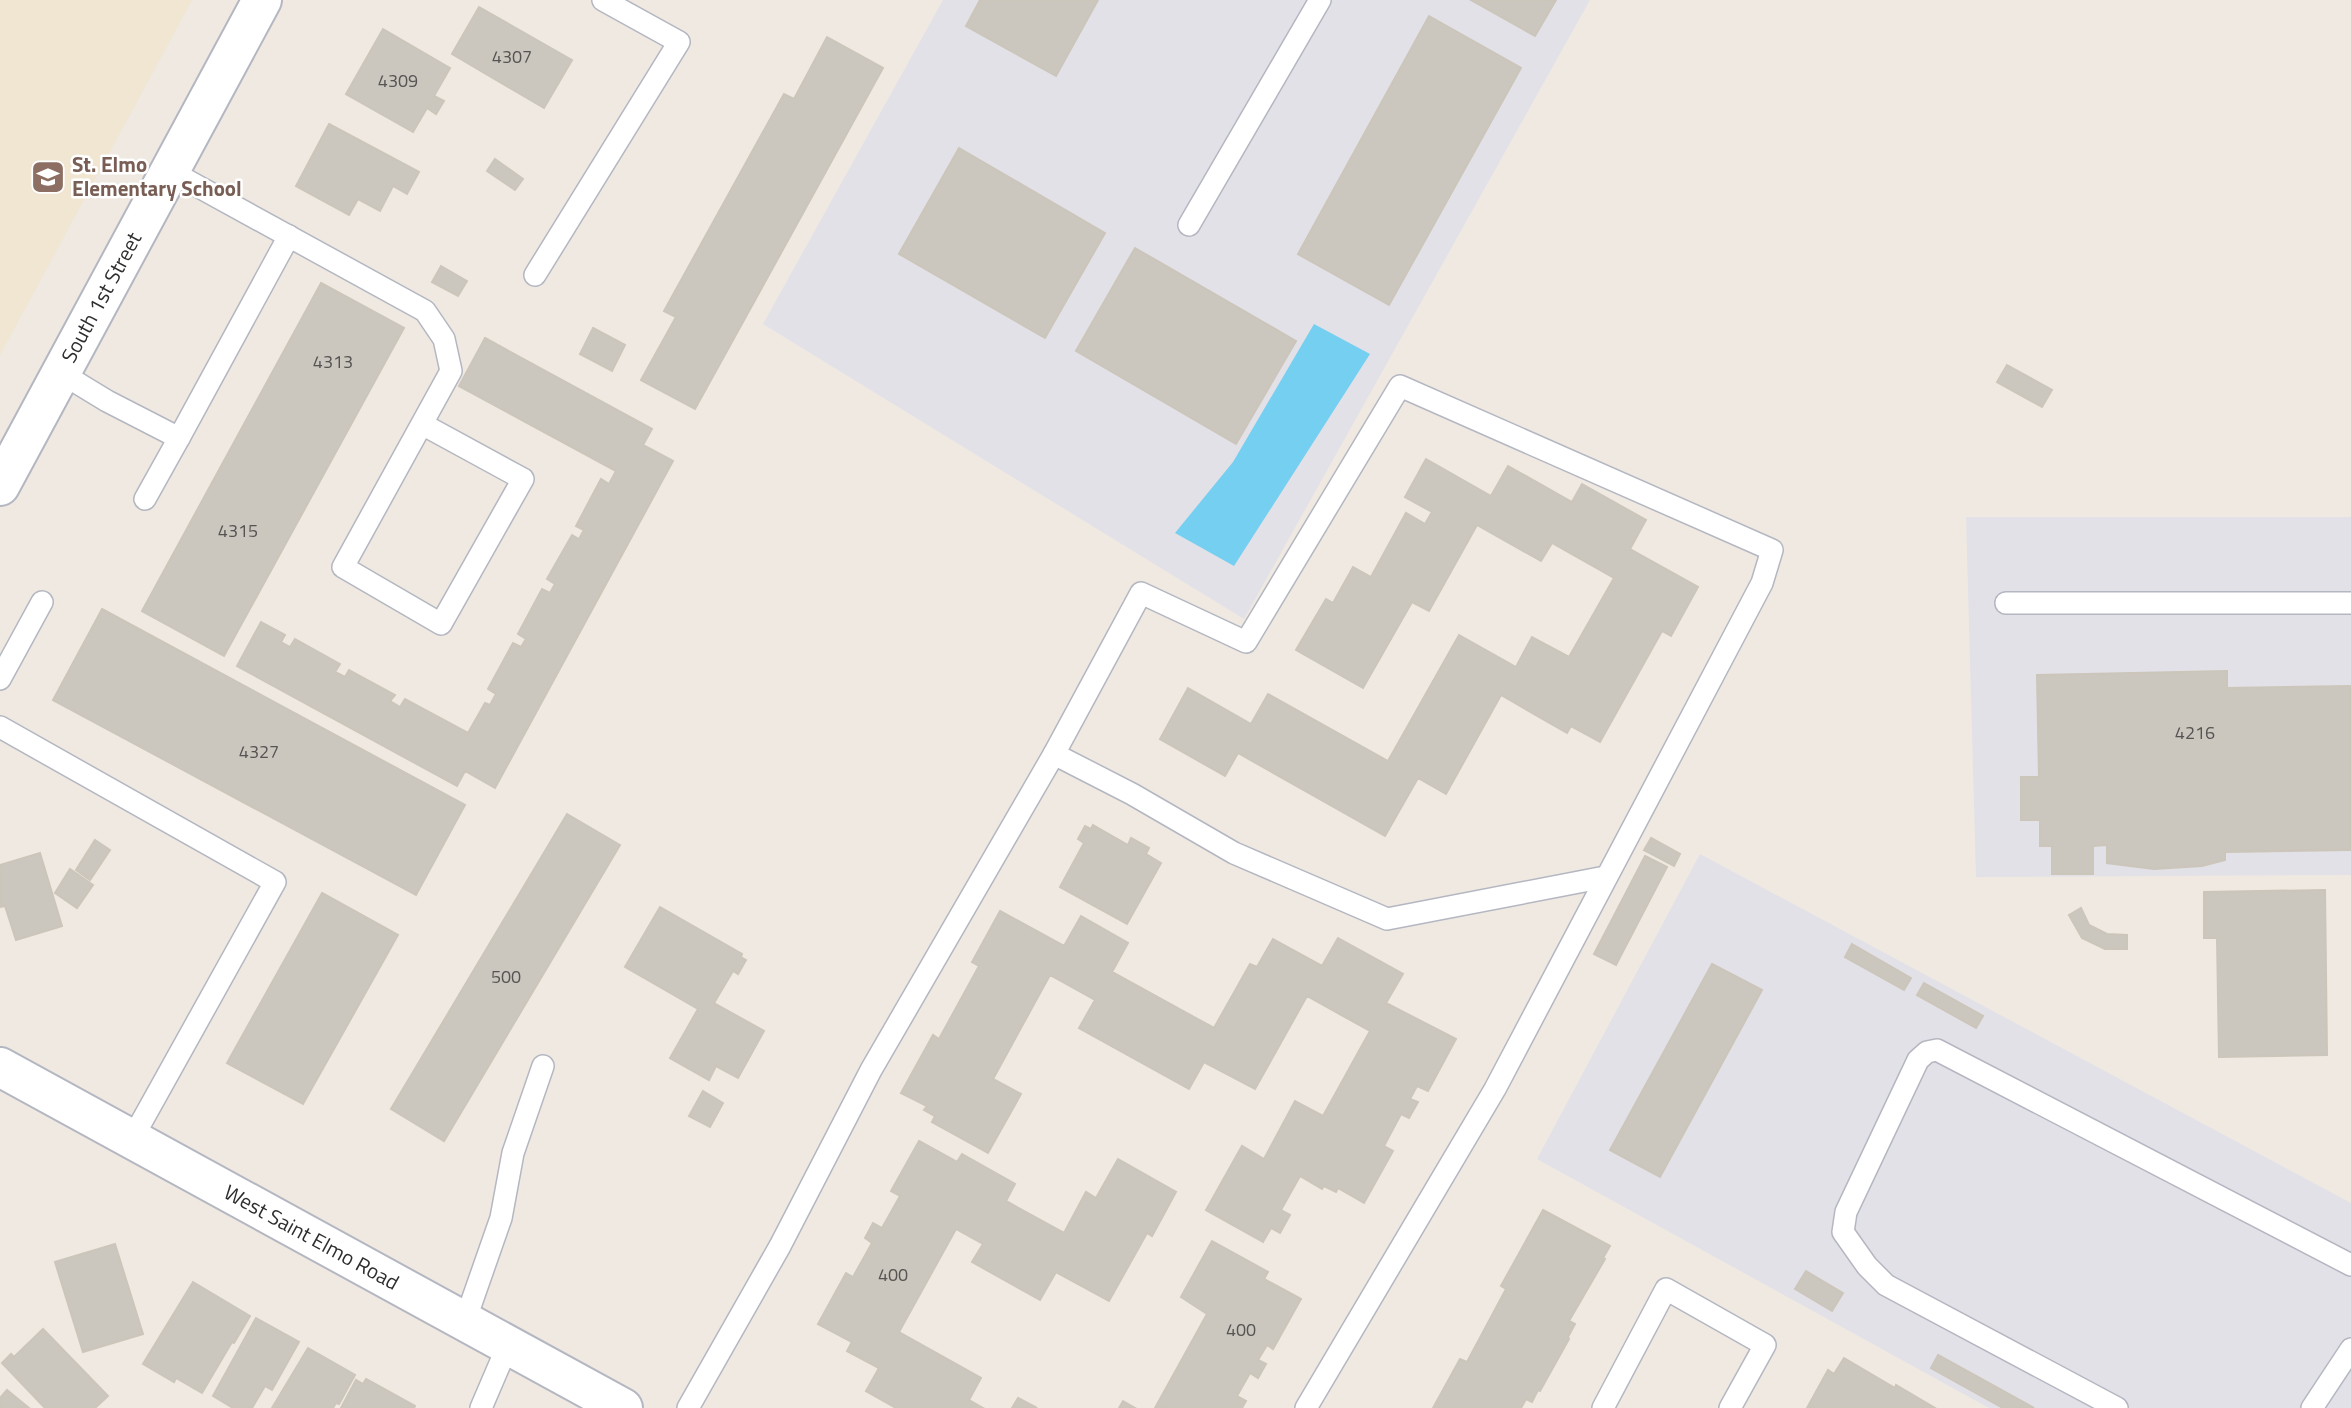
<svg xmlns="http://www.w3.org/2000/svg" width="2351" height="1408" viewBox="0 0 2351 1408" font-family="'Titillium Web',sans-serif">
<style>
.industrial{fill:#e3e1e8}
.education{fill:#f0e6d1}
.water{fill:#75cff0}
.building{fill:#cbc7bf;stroke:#cbc5ba;stroke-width:2}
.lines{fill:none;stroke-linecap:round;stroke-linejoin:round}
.service-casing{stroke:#b4b7c1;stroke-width:24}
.tertiary-casing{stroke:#b4b7c1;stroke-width:42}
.secondary-casing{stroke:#b4b7c1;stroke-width:42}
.service{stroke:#fff;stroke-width:21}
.tertiary{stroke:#fff;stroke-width:38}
.secondary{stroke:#fff;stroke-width:38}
.labels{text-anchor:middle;stroke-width:5;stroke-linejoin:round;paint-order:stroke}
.number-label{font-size:18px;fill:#555452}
.education-label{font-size:21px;font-weight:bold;fill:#785e54;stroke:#fff;text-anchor:start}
.street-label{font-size:21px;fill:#2e2e2e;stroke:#fff}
</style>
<rect width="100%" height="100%" fill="#efe9e1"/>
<!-- industrial -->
<g class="industrial">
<path d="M943 0H1590L1244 619 763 324Z"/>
<path d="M1966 517H2351V875L1976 877Z"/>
<path d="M1700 854 2351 1203V1408H1989L1537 1159Z"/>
</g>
<!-- education -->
<path class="education" d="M0 0H192L0 355Z"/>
<!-- water -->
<path class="water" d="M1314 324 1370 354 1234 566 1175 533 1233 462Z"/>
<!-- building -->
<g class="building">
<path d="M980 0H1098L1056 76 966 26Z"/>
<path d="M1471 0H1556L1535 36Z"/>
<path d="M479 7 572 60 544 108 452 54Z"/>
<path d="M1429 16 1521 68 1389 305 1298 254Z"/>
<path d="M383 29 450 68 434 96 444 101 436 114 427 108 413 132 346 94Z"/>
<path d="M827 37 883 68 695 409 641 380 676 317 664 311 784 94 794 99Z"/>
<path d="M329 124 419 172 407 194 393 186 380 211 358 199 349 215 296 186Z"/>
<path d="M959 148 1105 233 1045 338 899 254Z"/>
<path d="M495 159 523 179 515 190 487 171Z"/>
<path d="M1135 248 1296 341 1236 444 1076 351Z"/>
<path d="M441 266 467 281 458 296 432 282Z"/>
<path d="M321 283 404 328 224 656 142 611Z"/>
<path d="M593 328 625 345 612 371 580 354Z"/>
<path d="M485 338 652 429 643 445 673 461 495 788 465 771 457 786 237 666 261 622 285 635 281 642 290 647 295 639 340 664 335 672 345 677 349 670 395 695 390 701 400 707 405 699 468 733 485 703 490 705 496 694 488 689 513 643 521 647 526 639 518 634 542 589 550 593 555 584 547 579 572 535 579 539 584 530 576 526 601 479 609 484 616 471 459 386Z"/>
<path d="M2007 365 2052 390 2042 407 1997 382Z"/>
<path d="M1426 459 1491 496 1508 466 1572 502 1582 484 1646 520 1630 549 1698 587 1671 636 1662 631 1600 742 1571 726 1567 733 1501 695 1446 794 1418 778 1385 836 1238 753 1225 776 1160 739 1188 688 1251 724 1268 694 1388 761 1459 635 1516 667 1532 637 1569 657 1614 578 1552 543 1541 561 1477 525 1429 611 1412 602 1363 688 1296 650 1326 599 1333 603 1353 567 1371 577 1406 513 1425 524 1432 512 1405 497Z"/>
<path d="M102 609 465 805 416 895 53 700Z"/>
<path d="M2227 671V688L2351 686V850L2225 852V860L2202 866 2154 869 2107 863V845L2093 846V874H2052V846H2040V820H2021V777H2039L2037 675Z"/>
<path d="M567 814 620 845 444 1141 391 1109Z"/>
<path d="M1093 825 1128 845 1131 838 1149 848 1146 854 1161 863 1127 924 1060 887 1084 843 1078 839 1085 826 1091 829Z"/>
<path d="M1651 838 1680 854 1674 866 1644 850Z"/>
<path d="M95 840 110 850 90 880 76 870Z"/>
<path d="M40 853 62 926 16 940 5 906 0 907V865Z"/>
<path d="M1645 856 1667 867 1616 965 1594 954Z"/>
<path d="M70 869 93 885 77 908 55 893Z"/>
<path d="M2325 890 2327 1055 2219 1057 2217 938H2204V892Z"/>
<path d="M322 893 398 935 303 1104 227 1063Z"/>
<path d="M660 907 742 954 741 957 746 960 738 974 733 971 714 1003 764 1031 738 1078 716 1066 709 1080 670 1058 698 1009 625 967Z"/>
<path d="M2081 908 2089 925 2107 934 2127 935V949H2105L2082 938 2069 915Z"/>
<path d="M1000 911 1064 946 1081 916 1128 943 1112 972 1214 1028 1250 964 1257 967 1273 939 1322 966 1338 938 1403 974 1386 1003 1456 1039 1428 1091 1417 1086 1410 1099 1418 1102 1409 1118 1401 1114 1384 1146 1393 1151 1364 1203 1338 1188 1336 1192 1324 1186 1322 1189 1300 1176 1281 1210 1290 1215 1280 1233 1271 1228 1263 1242 1206 1210 1242 1146 1264 1159 1295 1101 1323 1116 1370 1031 1307 996 1255 1089 1204 1062 1189 1089 1079 1028 1095 1000 1050 975 993 1079 1021 1094 988 1153 932 1122 935 1116 924 1110 927 1106 901 1093 933 1035 939 1039 979 966 972 962Z"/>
<path d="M1852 944 1911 978 1904 990 1845 957Z"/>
<path d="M1712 964 1762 990 1660 1177 1610 1150Z"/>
<path d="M1924 983 1983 1016 1976 1028 1917 995Z"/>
<path d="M703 1091 723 1103 710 1127 689 1116Z"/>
<path d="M919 1141 957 1162 962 1154 1015 1184 1006 1201 1064 1233 1086 1192 1096 1198 1118 1159 1176 1192 1152 1236 1147 1233 1109 1301 1056 1272 1040 1300 972 1262 983 1244 956 1229 899 1332 981 1378 969 1400 983 1408H896L866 1391 879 1368 847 1351 852 1342 818 1324 846 1273 853 1277 872 1243 865 1238 873 1223 882 1228 900 1196 891 1191Z"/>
<path d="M1543 1210 1610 1246 1603 1258 1605 1259 1569 1321 1575 1324 1568 1337 1569 1339 1540 1391 1538 1390 1532 1402 1526 1399 1521 1408H1433L1460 1359 1467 1362 1506 1289 1501 1286Z"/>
<path d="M1212 1241 1268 1272 1264 1279 1301 1299 1273 1349 1267 1345 1258 1360 1266 1364 1258 1378 1250 1373 1237 1396 1246 1401 1242 1408H1155L1207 1314 1181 1297Z"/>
<path d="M115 1244 143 1334 83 1352 55 1262Z"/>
<path d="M1806 1271 1843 1293 1832 1311 1795 1289Z"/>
<path d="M193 1282 250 1316 234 1343 232 1342 202 1393 176 1378 174 1382 143 1364Z"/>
<path d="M256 1318 299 1342 272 1390 265 1386 252 1408H233L213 1396Z"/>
<path d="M43 1329 108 1396 95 1408H45L2 1363 11 1354 14 1357Z"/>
<path d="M308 1348 355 1375 339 1404 336 1403 333 1408H272Z"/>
<path d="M1938 1355 2034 1408H2003L1931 1368Z"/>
<path d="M1844 1358 1895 1388 1896 1385 1935 1408H1807L1828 1370 1834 1374Z"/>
<path d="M366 1379 415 1406 414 1408H341L356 1380 363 1384Z"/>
<path d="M7 1390 29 1408H0V1398Z"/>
<path d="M1018 1398 1037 1408H1012Z"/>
<path d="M1123 1401 1135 1408H1119Z"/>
</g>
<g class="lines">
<!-- service casing -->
<g class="service-casing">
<g id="service">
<path d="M170 171 425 311 444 339 451 371 343 567 441 624 523 479 422 424"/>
<path d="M1189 225 1320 0"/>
<path d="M535 275 679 42 603 0"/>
<path d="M61 373 107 401 179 438 289 236"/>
<path d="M145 499 179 438"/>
<path d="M2006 603H2351"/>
<path d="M0 679 42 602"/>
<path d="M0 727 275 882 132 1139"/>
<path d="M465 1321 501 1218 513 1153 543 1066"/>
<path d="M481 1408 508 1345"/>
<path d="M688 1408 780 1246 871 1070 1054 754"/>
<path d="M1306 1408 1495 1089 1762 583 1772 550 1400 386 1246 642 1141 593 1054 754 1132 794 1234 853 1387 919 1605 877"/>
<path d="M1603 1408 1666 1289 1765 1345 1730 1408"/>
<path d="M2117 1408 1886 1285 1867 1266 1843 1232 1846 1212 1918 1060 1927 1052 1937 1050 2351 1265"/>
<path d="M2312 1408 2351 1349"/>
</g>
</g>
<!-- tertiary casing -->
<g class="tertiary-casing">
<g id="tertiary">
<path id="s1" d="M0 1067 623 1408"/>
</g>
</g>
<!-- secondary casing -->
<g class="secondary-casing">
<g id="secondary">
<path id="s2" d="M0 486 262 0"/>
</g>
</g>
<!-- service -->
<use href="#service" class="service"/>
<!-- tertiary -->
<use href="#tertiary" class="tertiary"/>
<!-- secondary -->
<use href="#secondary" class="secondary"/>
</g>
<!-- icons -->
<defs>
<g id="school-square" transform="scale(1.75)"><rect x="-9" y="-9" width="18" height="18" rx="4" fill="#8d6e63" stroke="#fff"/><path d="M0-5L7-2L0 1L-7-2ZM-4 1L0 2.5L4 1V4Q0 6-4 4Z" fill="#fff"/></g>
</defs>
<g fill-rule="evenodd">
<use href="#school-square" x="48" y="177"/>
</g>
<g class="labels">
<!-- number labels -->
<g class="number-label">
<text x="512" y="63">4307</text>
<text x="398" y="87">4309</text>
<text x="333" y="368">4313</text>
<text x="238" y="537">4315</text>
<text x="2195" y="739">4216</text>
<text x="259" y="758">4327</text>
<text x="506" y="983">500</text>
<text x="893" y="1281">400</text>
<text x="1241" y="1336">400</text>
</g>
<!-- education labels -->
<g class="education-label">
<text x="72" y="172">St. Elmo<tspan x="72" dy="24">Elementary School</tspan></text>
</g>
<!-- street labels -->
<g class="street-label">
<text dy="7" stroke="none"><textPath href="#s2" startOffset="214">South 1st Street</textPath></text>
<text dy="7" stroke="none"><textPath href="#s1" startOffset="355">West Saint Elmo Road</textPath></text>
</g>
</g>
</svg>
